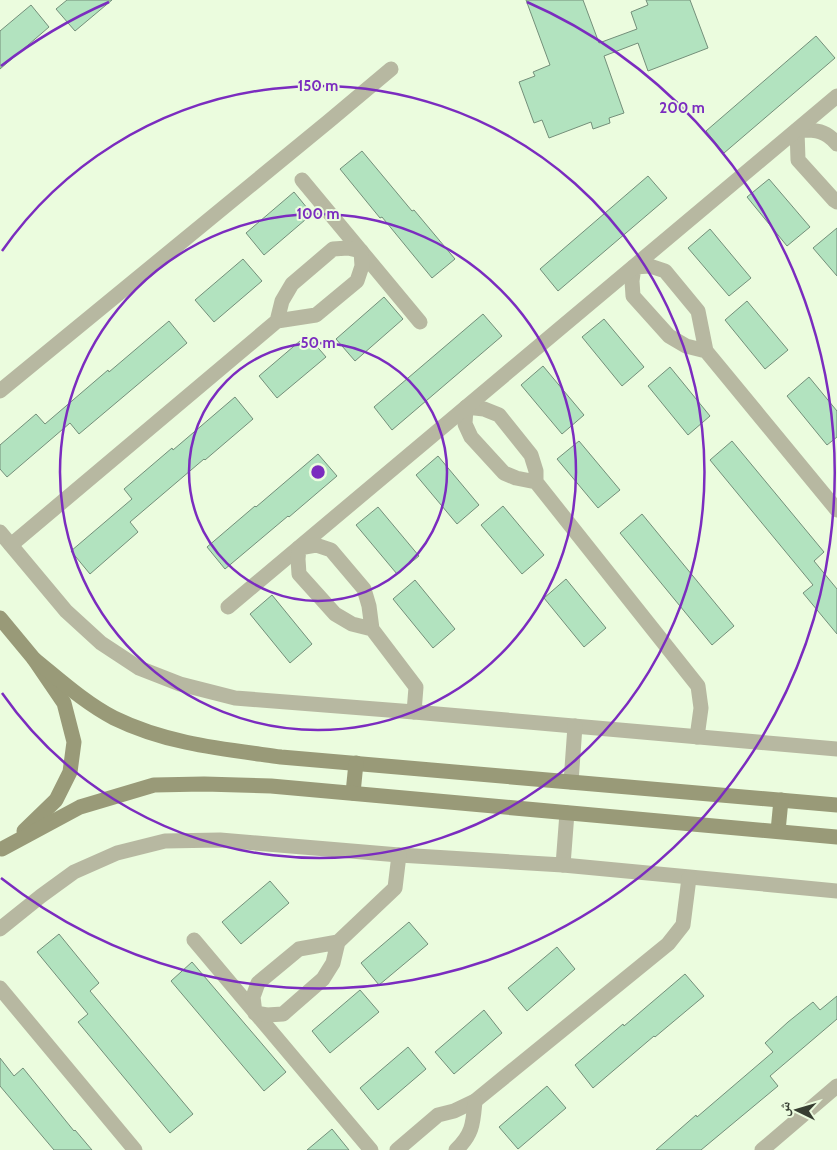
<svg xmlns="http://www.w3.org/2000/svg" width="837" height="1150" viewBox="0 0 837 1150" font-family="Cabin,'Noto Naskh Arabic',sans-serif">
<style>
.building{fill:#b2e3bf;stroke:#748f7a}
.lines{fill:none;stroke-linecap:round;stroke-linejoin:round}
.street{stroke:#b7b8a1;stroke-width:15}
.secondary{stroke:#999a78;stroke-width:15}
.ring{fill:none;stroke:#7b2cbf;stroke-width:2.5}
.centre{fill:#7b2cbf;stroke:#ebfcde;stroke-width:2.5}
.ring-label{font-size:15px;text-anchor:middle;font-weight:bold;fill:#7b2cbf;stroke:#ebfcde;stroke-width:4;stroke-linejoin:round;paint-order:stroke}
</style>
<rect width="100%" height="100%" fill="#ebfcde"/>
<!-- building -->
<g class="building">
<path d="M67 0H112L75 31 56 9Z"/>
<path d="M526 0H583L599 43 637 29 631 12 648 5 646 0H690L708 48 648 71 638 43 604 56 624 113 609 118 610 123 593 129 591 122 549 138 542 120 534 123 519 82 535 76 533 72 550 65Z"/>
<path d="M31 5 49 27 0 69V31Z"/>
<path d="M816 36 835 58 724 153 706 131Z"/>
<path d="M362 151 412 211 414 210 455 259 432 278 382 217 380 218 340 169Z"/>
<path d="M648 176 667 198 558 291 540 269Z"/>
<path d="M769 179 810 227 787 246 747 197Z"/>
<path d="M294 192 312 214 264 255 246 233Z"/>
<path d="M837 228V276L813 248Z"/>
<path d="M710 229 751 278 729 296 688 248Z"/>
<path d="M243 259 262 281 214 322 195 300Z"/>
<path d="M384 297 403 319 355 361 336 339Z"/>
<path d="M747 301 788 350 765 369 725 320Z"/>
<path d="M483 314 502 336 392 430 374 407Z"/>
<path d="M604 319 644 367 622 386 582 337Z"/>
<path d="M169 321 187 343 79 434 70 423 7 477 0 469V445L36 414 45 424 108 370 109 372Z"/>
<path d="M307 335 326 357 277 398 259 376Z"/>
<path d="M543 366 584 415 562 434 521 385Z"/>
<path d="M670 367 710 416 688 435 648 386Z"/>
<path d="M809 377 837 411V437L827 445 787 396Z"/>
<path d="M235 397 253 419 205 460 204 459 130 522 138 532 90 574 71 551 132 499 124 489 172 448 173 450Z"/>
<path d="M579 441 620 490 598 508 557 459Z"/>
<path d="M732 441 824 552 814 561 837 589V634L803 593 813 585 710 460Z"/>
<path d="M318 454 337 476 289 517 288 516 225 569 207 547 255 506 256 507Z"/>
<path d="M438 456 479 505 457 524 416 475Z"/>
<path d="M503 506 544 555 522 574 481 525Z"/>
<path d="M378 507 419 556 397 574 356 525Z"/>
<path d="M642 514 734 626 712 645 620 533Z"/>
<path d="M566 579 606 628 584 647 544 598Z"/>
<path d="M415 580 455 629 433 648 393 599Z"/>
<path d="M272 595 312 644 290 663 250 614Z"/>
<path d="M270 881 289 903 241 944 222 922Z"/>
<path d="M409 922 428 944 379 985 361 963Z"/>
<path d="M59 934 99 983 90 991 193 1114 170 1133 78 1022 88 1014 37 952Z"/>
<path d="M557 947 575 969 527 1011 508 988Z"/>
<path d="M192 962 286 1072 264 1091 171 981Z"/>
<path d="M685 974 704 996 655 1037 654 1036 593 1088 575 1065 623 1024 624 1026Z"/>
<path d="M360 990 379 1012 330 1053 312 1031Z"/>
<path d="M837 996V1019L770 1076 778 1086 701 1150H656L696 1115 697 1117 773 1052 765 1043 788 1022 813 1002 820 1010Z"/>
<path d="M484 1010 502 1033 454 1074 435 1052Z"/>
<path d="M408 1047 426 1069 378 1110 360 1088Z"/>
<path d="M0 1058 14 1076 23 1068 74 1131 75 1130 92 1150H54L0 1086Z"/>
<path d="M547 1086 566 1108 518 1149 499 1127Z"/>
<path d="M332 1129 349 1150H307Z"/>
</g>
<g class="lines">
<!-- street -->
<g class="street">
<path d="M837 144C825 129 814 130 797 130L798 160 834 200 837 202"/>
<path d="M302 180 420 322"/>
<path d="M706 351 686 346 669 336 633 296 632 281 634 267 650 266 665 271 698 311 706 351 837 510"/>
<path d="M0 391 329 121 391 69"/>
<path d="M536 482 516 478 504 473 471 437 465 424 466 407 484 409 499 415 531 455 536 471V482L698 686 701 708 697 737"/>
<path d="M0 532 66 611 101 643 139 668 180 684 235 698 414 712 837 749"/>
<path d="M11 545 277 321 316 315 357 281 362 266 361 251 348 248 333 249 292 284 282 301 277 321"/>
<path d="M228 607 837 96"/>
<path d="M372 629 352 624 335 614 299 574 298 559 299 548 316 545 331 550 364 589 369 606 372 629 416 687 414 712"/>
<path d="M571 782 575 726"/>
<path d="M563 865 567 813"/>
<path d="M0 929 41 896 74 872 117 853 165 841 220 840 399 855 563 865 837 891"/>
<path d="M194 940 371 1150"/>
<path d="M338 942 299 949 258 983 253 997 255 1013 267 1015 283 1014 323 979 333 963 338 942 395 888 399 855"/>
<path d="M0 988 135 1150"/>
<path d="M397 1150 438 1115 454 1111 475 1101 668 944 683 925 689 878"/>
<path d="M456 1150C473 1134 473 1123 475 1101"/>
<path d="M762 1150 837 1086"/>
</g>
<!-- secondary -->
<g class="secondary">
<path d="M0 618 34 659 64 703 74 742 70 772 56 800 24 831"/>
<path d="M34 659C60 680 85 703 114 718 167 744 223 749 281 757L837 805"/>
<path d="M353 793 356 763"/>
<path d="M778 831 781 800"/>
<path d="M2 849 80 807 154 785 204 784 271 786 837 837"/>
</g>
</g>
<!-- distance rings -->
<g class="ring">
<circle cx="318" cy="472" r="129"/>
<circle cx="318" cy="472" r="258"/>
<path d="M2 251A386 386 0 1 1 2 693"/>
<path d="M1 66A515 515 0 0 1 109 2M527 2A515 515 0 1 1 1 878"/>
</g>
<circle cx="318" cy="472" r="8" class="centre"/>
<g class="ring-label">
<text x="318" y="91">150 m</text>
<text x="682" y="113">200 m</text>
<text x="318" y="219">100 m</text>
<text x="318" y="348">50 m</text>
</g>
<!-- north arrow -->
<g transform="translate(797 1110) rotate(275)" stroke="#ebfcde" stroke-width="4" paint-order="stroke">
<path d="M0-4L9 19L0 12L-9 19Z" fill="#373e32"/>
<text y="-8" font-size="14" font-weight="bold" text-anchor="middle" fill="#373e32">ش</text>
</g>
</svg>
